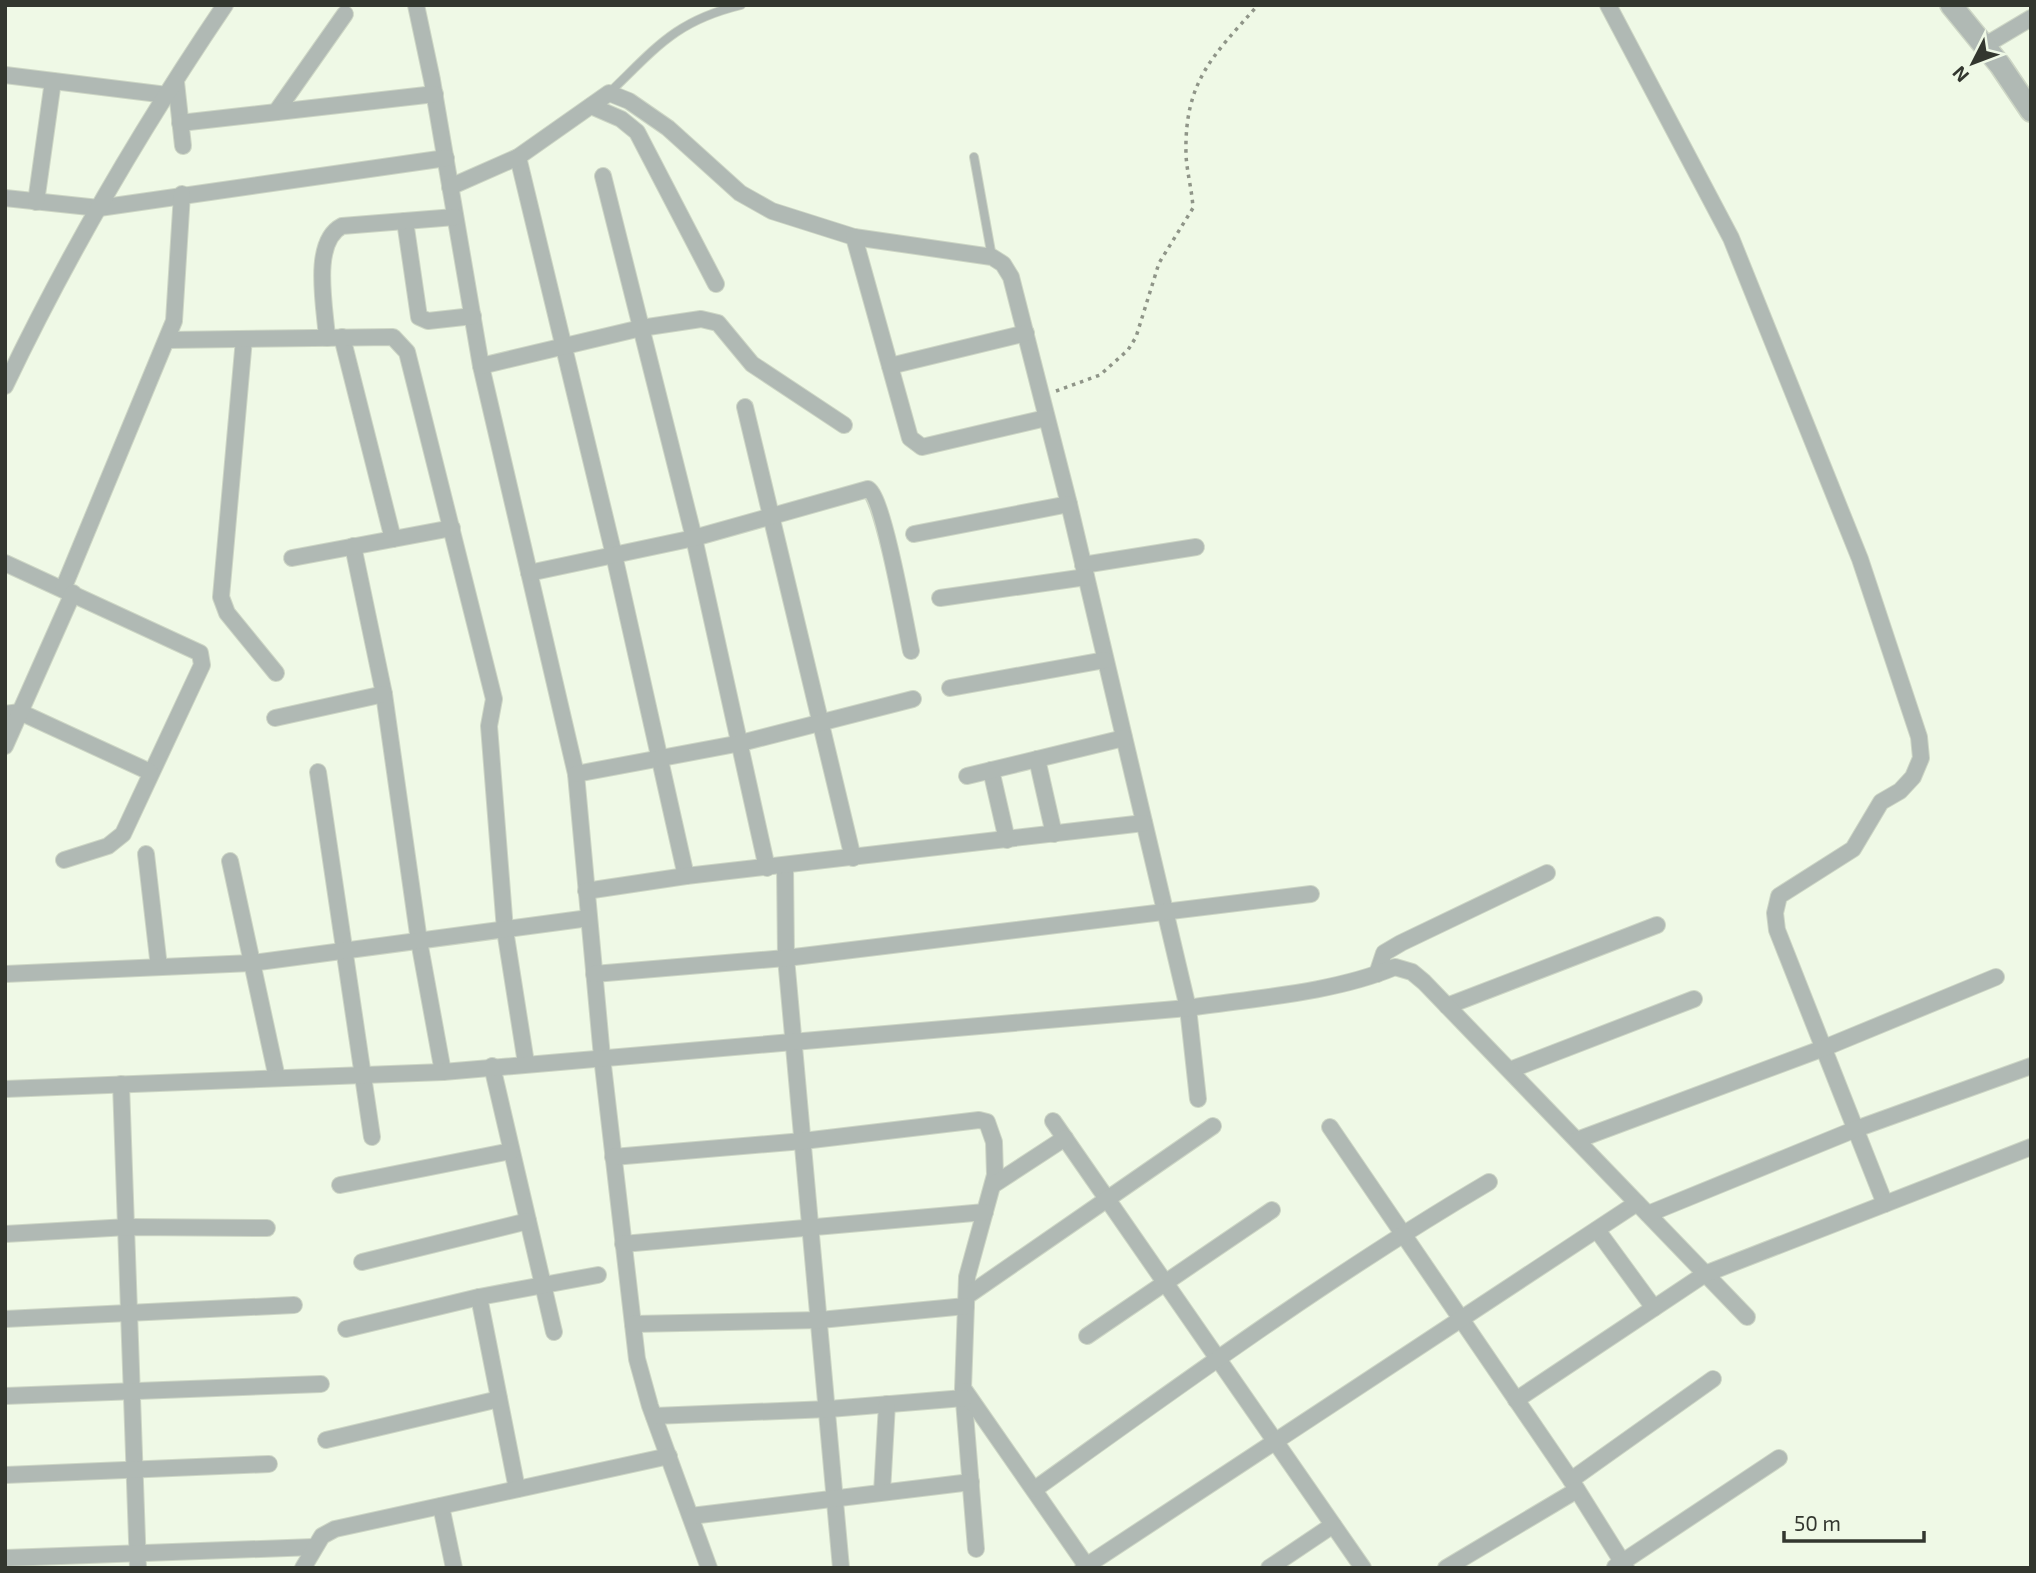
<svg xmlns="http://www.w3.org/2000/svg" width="2036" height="1573" viewBox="0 0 2036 1573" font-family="'Exo 2',sans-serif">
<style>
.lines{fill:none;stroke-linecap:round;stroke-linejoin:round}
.service-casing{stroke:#cdd6c5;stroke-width:10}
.minor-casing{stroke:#cdd6c5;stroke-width:18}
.tertiary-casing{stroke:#cdd6c5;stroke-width:24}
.path{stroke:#8f9588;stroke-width:3.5;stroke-dasharray:3.5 5;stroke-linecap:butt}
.service{stroke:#b0b9b4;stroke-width:8}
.minor{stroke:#b0b9b4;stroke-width:16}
.tertiary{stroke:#b0b9b4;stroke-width:21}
</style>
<rect width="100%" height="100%" fill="#eff9e6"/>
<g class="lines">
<!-- service casing -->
<g class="service-casing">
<g id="service">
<path d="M609 93C656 48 675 21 741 5"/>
<path d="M974 157 992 257"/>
</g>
</g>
<!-- minor casing -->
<g class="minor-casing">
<g id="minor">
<path d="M416 5 432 80 481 366 576 774 602 1057 637 1359 650 1406 709 1568"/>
<path d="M1608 5 1731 238 1860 559 1919 737 1921 758 1913 777 1900 791 1881 802 1853 849 1779 896 1775 913 1777 930 1885 1204"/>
<path d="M1984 46 2031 18"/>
<path d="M5 75 167 95"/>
<path d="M176 82 183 146"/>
<path d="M591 106 621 119 637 132 716 284"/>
<path d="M276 112 345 14"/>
<path d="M180 123 435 94"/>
<path d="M518 157 614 555 686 876"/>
<path d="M603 176 694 538 767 868"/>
<path d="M450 187 518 157 609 93 629 101 668 128 740 193 772 211 854 237 992 257 1003 264 1011 277 1069 504 1188 1008 1198 1099"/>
<path d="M5 198 99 208 446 158"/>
<path d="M36 202 53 81"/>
<path d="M405 221 419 317 428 321 473 316"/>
<path d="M854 237 910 438 922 447 1046 418"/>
<path d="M342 337 393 539"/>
<path d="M327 338C325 307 311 242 342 226L455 217"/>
<path d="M244 339 221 597 227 613 276 673"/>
<path d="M168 340 393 337 407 352 494 699 489 726 505 930 526 1063"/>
<path d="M481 366 641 328 701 319 718 323 752 364 844 425"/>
<path d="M890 366 1026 333"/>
<path d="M5 386C68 254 143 126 225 5"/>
<path d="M745 407 853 858"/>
<path d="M914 534 1069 504"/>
<path d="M353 546 384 694 419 941 443 1072"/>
<path d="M292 558 452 528"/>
<path d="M5 563 200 653 202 665 123 834 108 846 64 860"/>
<path d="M1083 565 1196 547"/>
<path d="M529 573 694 538 868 489C883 496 906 627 911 651"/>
<path d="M63 589 174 321 182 194"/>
<path d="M940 598 1086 577"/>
<path d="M950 688 1105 660"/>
<path d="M5 714 20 712 150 772"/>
<path d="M275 718 384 694"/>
<path d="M5 746 73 593"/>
<path d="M1037 759 1054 834"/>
<path d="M991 770 1007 840"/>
<path d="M318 772 372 1137"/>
<path d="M576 774 741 743 913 699"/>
<path d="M967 776 1124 738"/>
<path d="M146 854 159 967"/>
<path d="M230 861 277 1078"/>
<path d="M785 866 786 958 841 1568"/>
<path d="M586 891 686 876 1144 823"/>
<path d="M5 974 252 963 589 918"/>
<path d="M594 974 786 958 1311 894"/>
<path d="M1377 974 1384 953 1401 943 1547 873"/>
<path d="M1447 1006 1657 925"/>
<path d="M492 1066 554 1332"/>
<path d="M1510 1070 1694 999"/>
<path d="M121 1084 138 1568"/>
<path d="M5 1089 443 1072 1188 1008C1254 998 1333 993 1395 967L1412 972 1424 982 1747 1317"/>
<path d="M1053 1121 1363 1568"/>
<path d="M1330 1127 1571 1480 1626 1568"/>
<path d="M1577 1140 1824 1048 1996 977"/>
<path d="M613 1157 803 1141 979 1120 987 1122 994 1142 995 1175 967 1277 963 1389 976 1549"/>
<path d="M340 1185 511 1151"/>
<path d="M993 1185 1065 1138"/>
<path d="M1648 1214 1856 1129 2031 1066"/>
<path d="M1597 1230 1654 1308"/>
<path d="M5 1234 128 1227 267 1228"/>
<path d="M623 1244 985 1212"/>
<path d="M362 1262 528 1221"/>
<path d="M967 1296 1213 1126"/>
<path d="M479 1297 517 1489"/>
<path d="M5 1319 294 1305"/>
<path d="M633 1324 820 1320 966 1306"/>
<path d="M346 1329 479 1297 598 1275"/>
<path d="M1087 1336 1272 1210"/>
<path d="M965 1391 1088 1568"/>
<path d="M5 1396 321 1384"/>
<path d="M1516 1400 1705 1274 2031 1147"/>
<path d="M654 1416 829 1409 964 1398"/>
<path d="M326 1440 499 1399"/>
<path d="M5 1475 269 1464"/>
<path d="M1571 1480 1713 1379"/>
<path d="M1035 1489C1183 1383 1331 1275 1489 1182"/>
<path d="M882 1492 887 1404"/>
<path d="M441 1506 454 1568"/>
<path d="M691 1516 971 1482"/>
<path d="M5 1558 314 1547"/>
<path d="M1615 1567 1779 1458"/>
<path d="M303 1568 322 1536 335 1529 669 1456"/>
<path d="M1083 1568 1637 1203"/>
<path d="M1269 1568 1333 1525"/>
<path d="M1446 1568 1577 1490"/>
</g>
</g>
<!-- tertiary casing -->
<g class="tertiary-casing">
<path id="tertiary" d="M1951 5 2000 65 2031 111"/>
</g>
<!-- path -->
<path class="path" d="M1056 391 1100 375 1128 350 1136 337 1159 263 1193 208C1192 190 1187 173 1186 155 1184 81 1213 56 1258 5"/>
<!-- service -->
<use href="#service" class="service"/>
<!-- minor -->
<use href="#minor" class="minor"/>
<!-- tertiary -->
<use href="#tertiary" class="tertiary"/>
</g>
<!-- border -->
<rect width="2036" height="1573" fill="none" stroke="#33372f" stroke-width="14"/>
<!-- north arrow -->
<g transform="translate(1973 63) rotate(228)" stroke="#eff9e6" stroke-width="5" paint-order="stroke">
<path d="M0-5L12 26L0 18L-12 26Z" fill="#33372f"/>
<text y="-10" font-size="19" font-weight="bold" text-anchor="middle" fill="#33372f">N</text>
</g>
<!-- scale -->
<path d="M1784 1531v10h140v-10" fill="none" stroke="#33372f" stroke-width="3.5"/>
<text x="1794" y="1531" font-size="21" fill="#33372f" stroke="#eff9e6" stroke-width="5" paint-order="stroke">50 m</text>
</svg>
